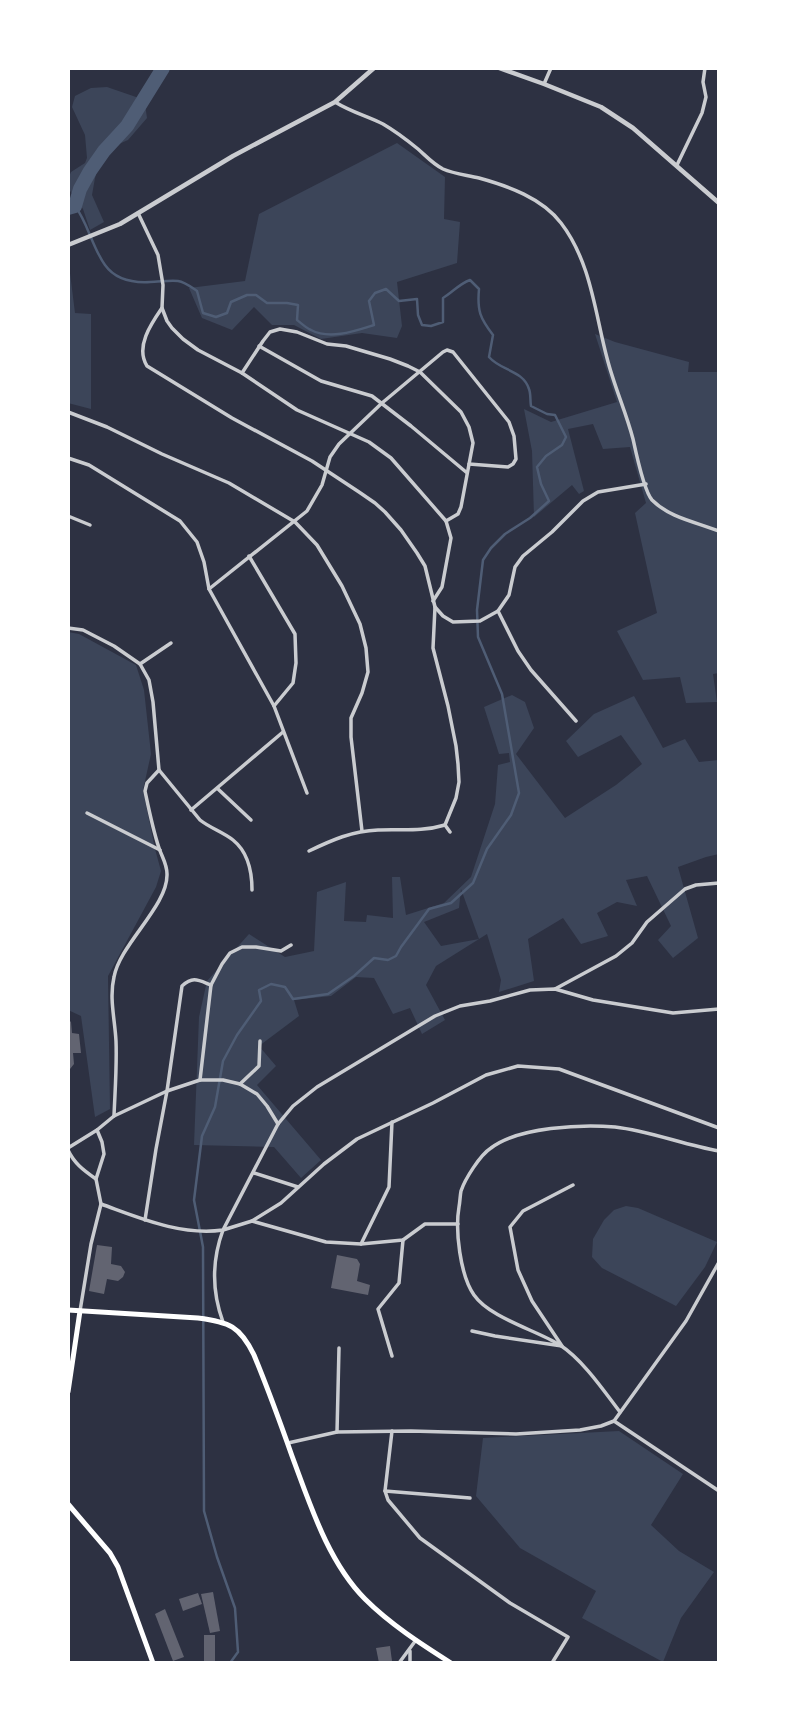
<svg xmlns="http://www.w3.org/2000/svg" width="787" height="1731" viewBox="0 0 787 1731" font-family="'Noto Serif',serif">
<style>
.green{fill:#3c4559;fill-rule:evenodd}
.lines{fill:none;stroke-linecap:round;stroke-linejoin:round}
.stream{stroke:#4f5d75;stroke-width:2.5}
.river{stroke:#4f5d75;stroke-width:14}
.building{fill:#626471}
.minor{stroke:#caccd0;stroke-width:3.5}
.tertiary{stroke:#caccd0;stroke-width:4.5}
.secondary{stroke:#fff;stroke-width:5}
.primary{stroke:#fff;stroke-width:5}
</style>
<rect width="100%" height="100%" fill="#2d3142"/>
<!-- green -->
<g class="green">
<path d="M107 87 136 97 145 104 147 118 128 140 112 147 102 154 95 178 92 195 104 222 90 230 83 209 68 188V179L71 172 85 163 87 158 85 135 72 107 75 96 91 88Z"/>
<path d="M397 143 445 177 444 219 460 222 457 263 397 282 402 326 397 338 362 333 321 339 294 325H272L254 307 232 330 202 318 189 288 245 281 259 214Z"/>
<path d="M68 257 75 313 91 314V409L68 403Z"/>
<path d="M595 334 615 342 689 362 688 372H719V673L713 674 717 702 686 703 680 677 643 680 617 631 657 613 635 513 646 503 630 447 603 449 593 424 568 429 584 491 579 494 572 485 534 517 532 451 524 409 551 422 617 402Z"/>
<path d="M68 632 79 634 136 665 144 690 151 754 143 790 155 849 161 871 156 887 108 976 110 1109 95 1117 81 1016 68 1010Z"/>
<path d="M512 695 525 702 534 728 516 754 565 818 616 785 642 764 621 735 578 757 566 741 594 714 634 696 663 748 685 739 699 762 719 760V854L706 857 678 867 698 938 673 958 658 940 671 926 647 876 626 880 637 906 617 902 597 913 608 936 581 944 563 918 528 939 534 981 499 992 501 980 487 934 436 966 426 985 445 1020 422 1034 410 1008 393 1014 374 978 356 977 331 996 294 1000 299 1016 259 1046 276 1066 257 1085 321 1160 301 1178 274 1147 194 1145 199 1017 207 981 249 934 285 957 314 951 317 892 346 882 344 921 366 922 367 915 393 918 392 877H400L406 915 444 903 471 877 495 804 498 765 510 762 509 753 499 754 484 707ZM461 889 479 939 441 946 424 922 459 908Z"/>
<path d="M626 1206 638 1208 717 1242 705 1267 676 1306 602 1268 592 1257 593 1239 604 1220 614 1210Z"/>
<path d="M619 1431 683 1474 651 1525 679 1551 714 1572 681 1618 663 1662 582 1618 596 1591 520 1548 476 1496 483 1438Z"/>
</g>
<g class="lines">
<!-- stream -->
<path class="stream" d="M75 206C88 223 92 247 105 265 115 279 133 283 150 282 159 282 169 280 178 281 185 282 191 287 197 291L203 313 216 317 227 313 231 302 247 295H256L267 303H287L298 305 297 320C301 323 306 328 311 330 330 340 355 331 374 325L369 301 375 293 386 289 399 301 417 299 418 315 422 325 431 326 443 322V298C453 292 459 284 470 280L479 289C477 311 480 318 493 335L489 357C501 371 523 370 529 389 531 394 530 401 531 406L547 414 555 415 566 437 562 445 546 456 537 467 541 484 549 501 530 518 505 534 491 548 483 560 477 610 478 637 502 694 519 793 511 815 487 849 473 883 451 903 429 909 401 947 396 956 388 960 374 958 354 976 328 994 293 999 285 987 271 984 259 990 261 1001 237 1035 223 1061 215 1107 202 1136 194 1200 203 1247 204 1511 217 1557 235 1608 238 1652 230 1663"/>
<!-- river -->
<path class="river" d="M68 208 75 206 80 189 90 171 104 151 127 126 163 68"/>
</g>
<!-- building -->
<g class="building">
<path d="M68 1019 71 1022 72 1033 79 1034 81 1053H73L74 1064 70 1069 68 1070Z"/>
<path d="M97 1245 112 1247 111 1264 121 1266 125 1272 123 1277 118 1281 107 1279 104 1294 89 1291Z"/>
<path d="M337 1255 357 1259 360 1264 357 1281 370 1285 368 1295 331 1288Z"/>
<path d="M213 1592 220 1631 210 1633 201 1594Z"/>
<path d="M198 1593 202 1604 183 1611 179 1599Z"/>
<path d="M165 1609 184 1657 173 1661 155 1614Z"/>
<rect x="204" y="1635" width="11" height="28"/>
<path d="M390 1646 392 1661 379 1663 376 1648Z"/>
</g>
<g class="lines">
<!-- minor -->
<g class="minor">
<path d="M544 84 551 68"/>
<path d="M335 102C351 112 367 116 383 124 395 131 407 140 418 149 426 156 433 164 443 169 454 174 467 175 479 178 508 186 542 198 561 223 591 262 595 313 607 358 614 386 626 412 633 439 636 453 644 491 652 500 670 518 696 522 719 531"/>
<path d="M677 165 702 113 706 97 703 82 705 68"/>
<path d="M138 213 158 255 163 285 162 308 167 321 172 328 183 339 198 350 242 373 297 410 369 442 391 458 446 521 451 538 442 587 433 601"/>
<path d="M162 308C151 324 135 347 147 366L232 418 312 461 359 492 375 503 385 512 401 530 417 553 425 566 435 607 433 648 448 706 456 746 458 764 459 782 456 798 445 825 450 832"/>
<path d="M259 346 321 381 372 396 411 426 466 472"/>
<path d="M242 373 263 341 270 332 280 329 297 332 327 344 346 346 390 359 408 366 420 372 461 412 469 427 473 443 461 507 458 514 446 521"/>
<path d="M68 412 107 427 162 454 229 483 295 522 317 545 342 586 360 624 366 648 368 672 362 693 351 718V737L362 831"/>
<path d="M68 458 89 465 180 521 197 542 204 562 209 589 274 706 307 793"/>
<path d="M68 516 90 525"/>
<path d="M249 556 295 634 296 663 293 683 274 706"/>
<path d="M209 589 307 511 322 485 330 457 339 444 382 403 443 352 447 350 453 352 509 422 514 436 516 459 513 464 508 467 469 464"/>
<path d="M435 607 443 616 453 622 480 621 498 611 509 595 515 567 523 556 552 532 583 501 598 492 646 484"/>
<path d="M498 611 518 651 531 670 576 721"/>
<path d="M68 628 83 630 114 646 140 664 149 680 153 702 159 770 200 820C210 828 223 832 233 840 248 852 252 872 252 890"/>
<path d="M140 664 171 643"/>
<path d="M218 789 251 820"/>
<path d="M191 810 283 732"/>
<path d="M87 813 160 850"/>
<path d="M309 851C332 840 352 831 378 830 401 829 422 832 445 825"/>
<path d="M555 989 616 956 632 943 647 922 685 889 696 885 719 883"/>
<path d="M200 1080 211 985 222 964 230 953 242 947H256L281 951 291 945"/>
<path d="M240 1084 259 1066 260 1041"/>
<path d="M114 1116C115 1091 117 1066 116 1041 115 1020 109 998 114 977 120 944 168 906 167 874 167 864 162 857 159 848 153 830 149 810 145 791L147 783 159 770"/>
<path d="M97 1130 102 1142 104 1154 96 1179 101 1204"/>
<path d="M68 1148 97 1130 114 1116 167 1091 200 1080H223L240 1084 257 1094 267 1106 278 1124"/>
<path d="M68 1150C74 1163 83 1170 96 1179"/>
<path d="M254 1173 298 1187"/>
<path d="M145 1220 156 1149 167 1091 182 986C193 976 198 980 211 985"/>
<path d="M252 1221 326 1242 361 1244 403 1240 425 1224H458"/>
<path d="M361 1244 389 1187 392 1122"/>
<path d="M80 1311 91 1244 101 1204C140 1218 181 1236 223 1230L278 1124 293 1106 317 1087 435 1016 460 1006 490 1001 530 990 555 989 593 1000 673 1013 719 1009"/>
<path d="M223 1322C212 1292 212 1260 223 1230L252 1221 281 1203 324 1164 357 1139 433 1103 486 1075 518 1066 559 1069 719 1128"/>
<path d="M472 1331 495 1336 562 1346 532 1301 518 1270 510 1227 523 1211 573 1185"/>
<path d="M392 1356 378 1309 399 1283 403 1240"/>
<path d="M620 1412C604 1391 583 1360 560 1345 536 1330 490 1318 474 1295 460 1275 455 1230 459 1207 460 1202 460 1196 461 1191 465 1179 480 1155 491 1148 518 1127 582 1124 615 1127 650 1131 684 1145 719 1151"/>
<path d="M614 1421 719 1491"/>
<path d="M392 1431 385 1491 388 1500 420 1538 510 1603 568 1637 552 1663"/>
<path d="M337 1432 339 1348"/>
<path d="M288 1443 337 1432 411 1431 516 1434 580 1430 601 1426 614 1421 686 1321 719 1262"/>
<path d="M385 1491 470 1498"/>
<path d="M410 1651V1663"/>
<path d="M399 1663 416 1640"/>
</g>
<!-- tertiary -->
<g class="tertiary">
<path d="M499 68 544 84 601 107 633 128 719 203"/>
<path d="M68 245 120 224 233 156 335 102 374 68"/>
</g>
<!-- secondary -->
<g class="secondary">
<path d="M68 1392 80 1311"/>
<path d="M68 1504 110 1553 118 1567 153 1663"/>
</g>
<!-- primary -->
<path class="primary" d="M68 1310 198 1318C229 1322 240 1326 254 1355 268 1389 280 1422 292 1456 310 1504 328 1562 365 1599 390 1624 421 1644 451 1663"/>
</g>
<!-- border -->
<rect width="787" height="1731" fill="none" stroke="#ffffff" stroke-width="140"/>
</svg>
